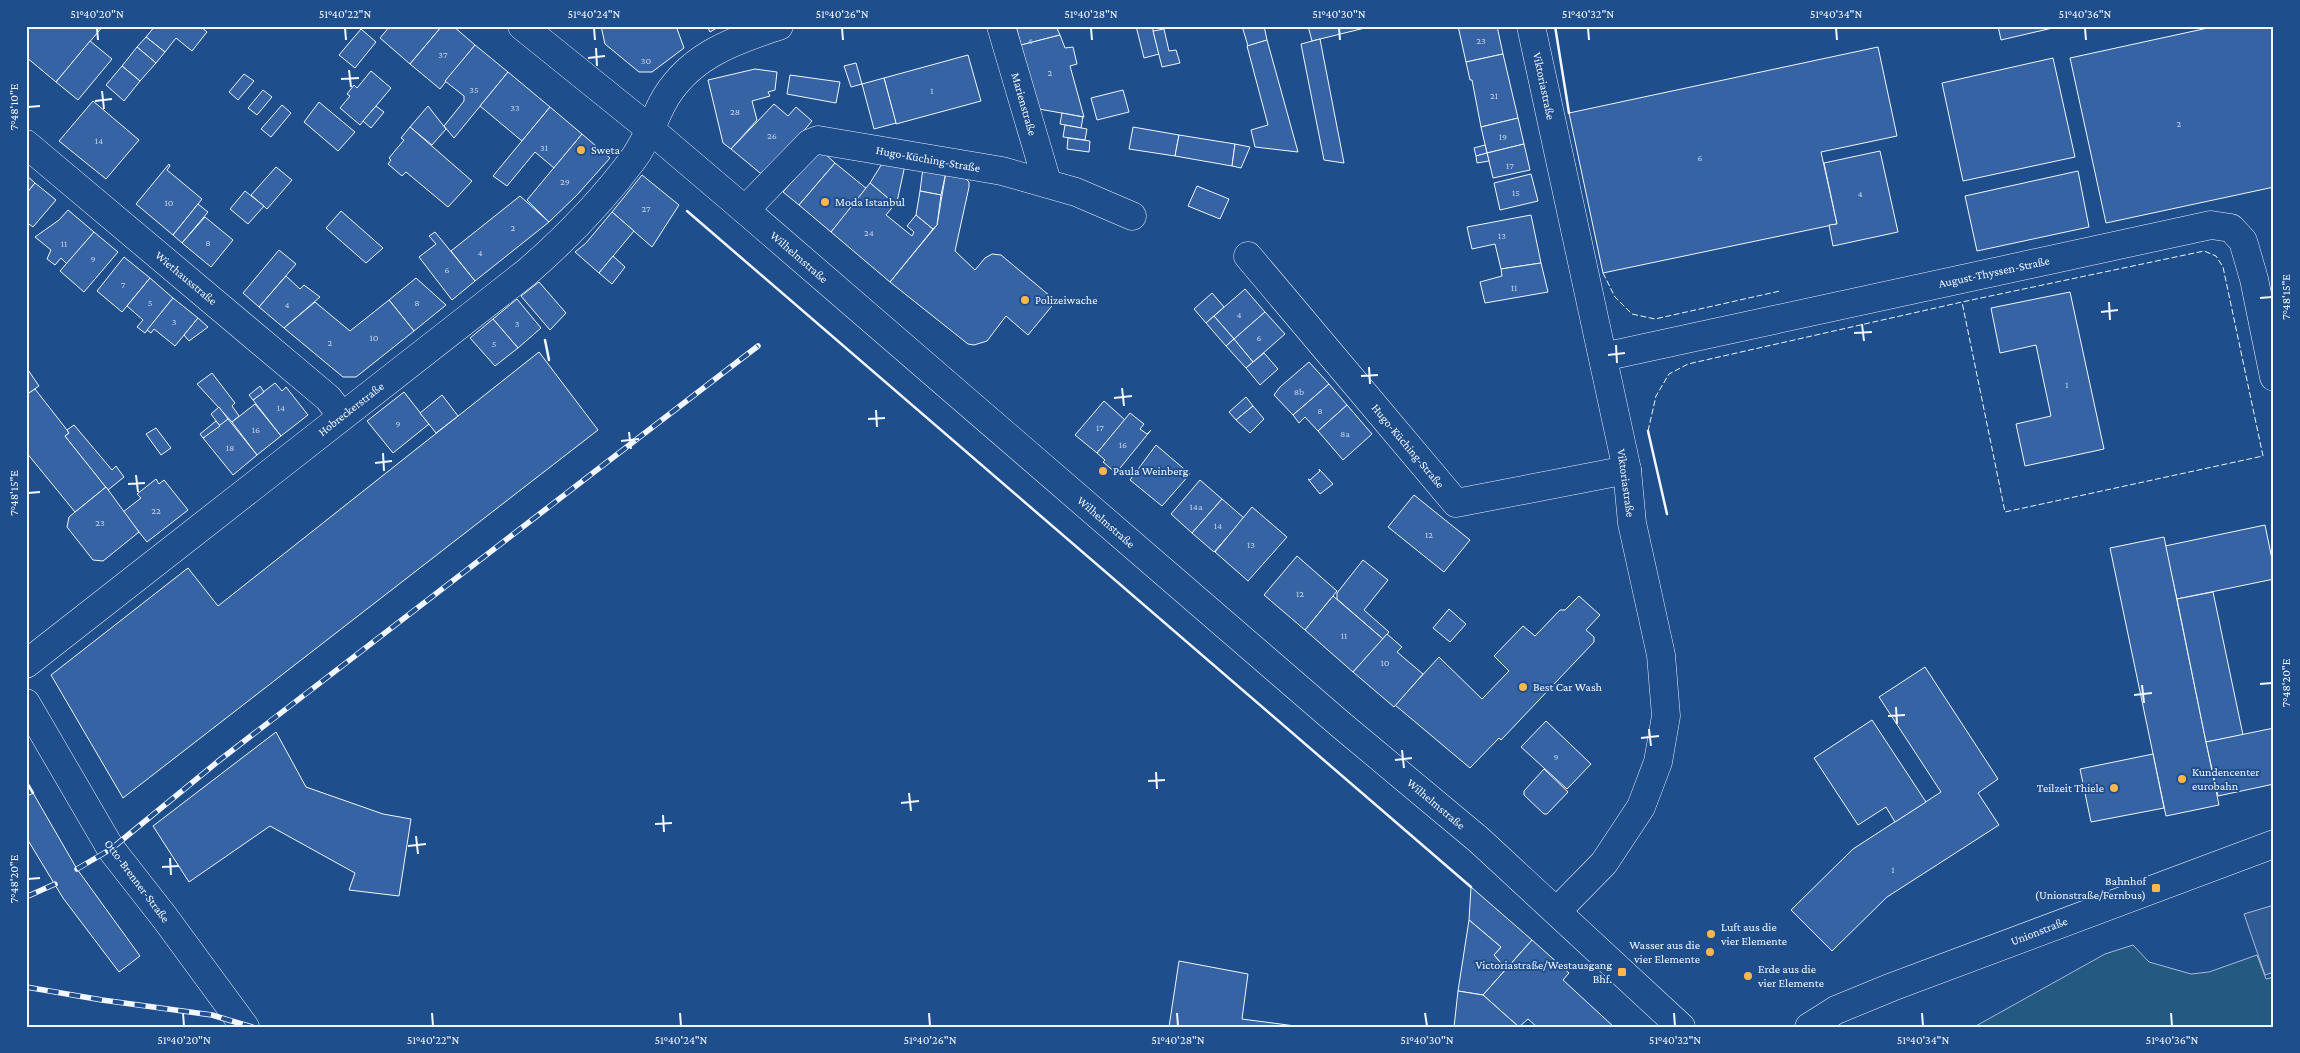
<svg xmlns="http://www.w3.org/2000/svg" width="2300" height="1053" viewBox="0 0 2300 1053" font-family="'Crimson Pro',serif">
<style>
.green{fill:#245a82;stroke:#a8bbd7}
.parking{fill:#305b95;stroke:#a8bbd7}
.building{fill:#3563a3;stroke:#f2f6ff}
.lines{fill:none;stroke-linecap:round;stroke-linejoin:round}
.minor-casing{stroke:#f2f6ff;stroke-width:29}
.major-casing{stroke:#f2f6ff;stroke-width:29}
.minor{stroke:#1f4e8c;stroke-width:28}
.major{stroke:#1f4e8c;stroke-width:28}
.rail-casing{stroke:#f2f6ff;stroke-width:5.5}
.rail{stroke:#1f4e8c;stroke-width:4;stroke-dasharray:11;stroke-linecap:butt}
.fence{stroke:#f2f6ff;stroke-width:1;stroke-dasharray:6 2.5;stroke-linecap:butt}
.wall{stroke:#f2f6ff;stroke-width:2.5}
.ticks{fill:none;stroke:#f2f6ff;stroke-width:2}
.poi-dot{fill:#ffb74d;stroke:#1f4e8c;stroke-width:2}
.labels{text-anchor:middle;stroke-width:4;stroke-linejoin:round;paint-order:stroke}
.number-label{font-size:10px;fill:#c3d1e8}
.street-label{font-size:12px;fill:#f2f6ff;stroke:#1f4e8c}
.poi-label{font-size:12px;fill:#f2f6ff;stroke:#1f4e8c;text-anchor:start}
.neatline{fill:none;stroke:#f2f6ff;stroke-width:2}
.ticks-label{font-size:12px;text-anchor:middle;fill:#f2f6ff}
</style>
<rect width="100%" height="100%" fill="#1f4e8c"/>
<!-- green -->
<path class="green" d="M2133 945 2149 962 2191 974 2209 972 2257 955 2266 979 2274 977V1027H1974L2105 954Z"/>
<!-- parking -->
<path class="parking" d="M2274 905V972L2265 975 2244 914Z"/>
<!-- building -->
<g class="building">
<path d="M26 26H103L56 82 26 57Z"/>
<path d="M155 26H200L207 32 192 51 176 38 165 52 146 37Z"/>
<path d="M390 26H442L410 64 380 38Z"/>
<path d="M442 26H453L475 45 440 89 410 64Z"/>
<path d="M601 26H676L684 48 652 72H639L605 44Z"/>
<path d="M707 26H720L710 32Z"/>
<path d="M1016 26H1056L1060 35 1021 45Z"/>
<path d="M1136 26H1152L1159 54 1144 58Z"/>
<path d="M1242 26H1264L1267 40 1248 46Z"/>
<path d="M1308 26H1373L1312 41Z"/>
<path d="M1458 26H1497L1503 54 1466 62Z"/>
<path d="M1998 26H2061L2001 40Z"/>
<path d="M2217 26H2272L2274 35V187L2106 223 2070 58Z"/>
<path d="M361 29 376 42 355 68 339 55Z"/>
<path d="M1164 29 1169 51 1176 50 1180 63 1162 67 1153 31Z"/>
<path d="M1060 35 1065 48 1073 47 1077 64 1070 66 1084 117 1039 109 1021 45Z"/>
<path d="M146 37 165 52 156 63 137 47Z"/>
<path d="M1320 39 1344 163 1324 160 1301 44Z"/>
<path d="M1267 40 1298 152 1255 147 1251 130 1268 125 1247 46Z"/>
<path d="M90 41 112 59 78 100 56 82Z"/>
<path d="M475 45 508 72 454 138 444 126 464 101V96L445 81Z"/>
<path d="M137 47 156 63 140 81 122 66Z"/>
<path d="M1878 47 1897 136 1821 152 1837 224 1603 273 1569 113Z"/>
<path d="M1503 54 1518 118 1481 127 1472 80H1470L1466 62Z"/>
<path d="M968 55 981 101 896 124 884 78Z"/>
<path d="M2053 58 2075 157 1963 181 1942 83Z"/>
<path d="M856 63 862 84 851 87 844 66Z"/>
<path d="M122 66 140 81 124 101 106 85Z"/>
<path d="M755 69 777 72 775 90 768 92 770 96 752 101 757 120 731 149 723 143 708 80Z"/>
<path d="M371 71 391 88 360 125 340 108 350 96 347 94 354 85 357 88Z"/>
<path d="M508 72 550 107 522 141 480 106Z"/>
<path d="M244 74 254 81 238 100 229 92Z"/>
<path d="M790 75 840 82 836 103 787 94Z"/>
<path d="M884 78 896 123 874 129 862 84Z"/>
<path d="M263 90 272 97 257 115 248 108Z"/>
<path d="M1123 90 1129 112 1097 120 1091 98Z"/>
<path d="M93 101 139 140 106 179 59 141Z"/>
<path d="M319 102 355 132 338 151 304 122Z"/>
<path d="M774 104 788 116 796 107 812 121 765 177 731 149Z"/>
<path d="M282 105 291 113 271 137 261 129Z"/>
<path d="M376 106 384 112 371 128 363 121Z"/>
<path d="M428 106 446 129 432 145 410 127Z"/>
<path d="M550 107 582 134 554 168 535 152 507 186 493 176Z"/>
<path d="M1062 113 1083 117 1081 128 1060 124Z"/>
<path d="M1518 118 1524 144 1487 153 1481 127Z"/>
<path d="M1065 125 1087 129 1085 140 1063 137Z"/>
<path d="M410 127 472 181 448 207 406 172 402 176 388 164 391 160 389 158 404 140 401 138Z"/>
<path d="M1133 127 1179 135 1175 156 1129 149Z"/>
<path d="M582 134 610 158 577 195 549 222 527 200Z"/>
<path d="M1179 135 1235 144 1232 166 1175 156Z"/>
<path d="M1068 138 1090 141 1089 152 1067 149Z"/>
<path d="M1235 144 1250 147 1241 168 1232 166Z"/>
<path d="M1524 144 1530 170 1493 178 1487 153Z"/>
<path d="M1485 145 1487 153 1476 156 1474 148Z"/>
<path d="M1880 151 1898 232 1833 246 1829 225 1837 224 1824 163Z"/>
<path d="M818 152H823L835 163 799 205 783 192Z"/>
<path d="M1487 153 1489 161 1477 163 1476 156Z"/>
<path d="M883 162 905 165 897 202 895 204 870 183Z"/>
<path d="M835 163 867 189 831 232 799 205Z"/>
<path d="M169 164 170 166 167 170 202 199 173 235 136 204Z"/>
<path d="M276 167 292 180 267 209 251 195Z"/>
<path d="M923 168 946 172 941 195 920 191Z"/>
<path d="M2078 171 2089 227 1977 251 1965 196Z"/>
<path d="M946 172 963 176 969 182V187L955 251 975 270 985 258 992 254 1001 255 1056 301 1028 335 1006 316 987 341 974 345 968 344 890 282 937 225Z"/>
<path d="M1531 174 1538 201 1500 210 1494 183Z"/>
<path d="M26 175 35 183 26 194Z"/>
<path d="M642 175 679 205 652 247 612 212Z"/>
<path d="M35 183 56 200 33 227 26 222V194Z"/>
<path d="M870 183 895 204 886 215 912 236 914 232 907 226 916 215 933 229 890 282 831 232Z"/>
<path d="M1197 186 1229 199 1220 219 1188 206Z"/>
<path d="M245 191 264 206 248 224 230 209Z"/>
<path d="M920 191 941 195 937 225 933 229 916 215Z"/>
<path d="M520 196 549 222 475 281 451 251Z"/>
<path d="M198 204 208 212 182 243 173 235Z"/>
<path d="M68 210 94 232 67 264 61 258 55 265 47 259 51 250 35 237 59 220Z"/>
<path d="M341 211 383 248 366 263 326 228Z"/>
<path d="M612 212 634 231 599 273 575 252 586 243Z"/>
<path d="M1531 215 1541 263 1501 269 1495 244 1472 249 1467 227Z"/>
<path d="M205 217 233 240 211 267 182 243Z"/>
<path d="M94 232 118 252 84 292 60 271Z"/>
<path d="M435 232 475 281 452 300 419 257 436 244 429 236Z"/>
<path d="M279 250 296 264 259 307 243 293Z"/>
<path d="M613 256 625 267 612 284 599 273Z"/>
<path d="M124 257 150 278 122 312 97 291Z"/>
<path d="M1541 263 1548 292 1485 303 1480 282 1502 276 1501 269Z"/>
<path d="M286 276 300 289 304 285 320 297 284 328 259 307Z"/>
<path d="M150 278 173 298 145 333 137 327 143 320 127 306Z"/>
<path d="M416 278 446 305 414 331 389 300Z"/>
<path d="M539 282 566 313 550 330 521 296Z"/>
<path d="M1245 289 1265 312 1234 339 1214 316Z"/>
<path d="M2070 292 2104 449 2025 466 2016 424 2051 416 2036 345 2000 353 1991 308Z"/>
<path d="M1212 293 1224 307 1206 323 1194 309Z"/>
<path d="M173 298 198 318 175 346 154 329 151 333 147 330Z"/>
<path d="M517 299 541 328 518 348 493 319Z"/>
<path d="M389 300 414 331 356 377H343L284 328 315 302 350 331Z"/>
<path d="M1265 312 1285 334 1253 362 1234 339Z"/>
<path d="M1214 316 1234 339 1226 346 1206 323Z"/>
<path d="M198 318 208 327 189 341 184 335Z"/>
<path d="M493 319 518 348 495 366 470 338Z"/>
<path d="M1234 339 1253 362 1246 368 1226 346Z"/>
<path d="M539 352 598 430 123 798 51 675 188 568 218 606Z"/>
<path d="M1264 353 1278 369 1260 385 1246 368Z"/>
<path d="M1309 362 1329 384 1293 415 1274 395 1280 387Z"/>
<path d="M26 367 39 386 26 395Z"/>
<path d="M212 373 235 403 232 406 239 416 232 422 197 384Z"/>
<path d="M275 383 282 391 286 387 308 415 281 436 253 400Z"/>
<path d="M1329 384 1347 405 1318 431 1305 417 1299 423 1293 415Z"/>
<path d="M260 386 264 392 253 400 249 395Z"/>
<path d="M35 389 67 430 69 433 65 436 106 487 75 512 26 452V395Z"/>
<path d="M404 392 429 424 393 453 367 421Z"/>
<path d="M442 395 458 416 436 433 420 413Z"/>
<path d="M1246 397 1253 406 1236 420 1229 412Z"/>
<path d="M1104 401 1125 420 1097 453 1075 435Z"/>
<path d="M255 404 281 436 257 455 232 422Z"/>
<path d="M1347 405 1372 434 1343 460 1318 431Z"/>
<path d="M1253 406 1264 419 1250 433 1236 420Z"/>
<path d="M219 407 228 419 220 426 211 414Z"/>
<path d="M1130 413 1144 424 1140 429 1147 434 1151 430 1116 473 1103 462 1105 460 1097 453Z"/>
<path d="M228 419 257 455 233 475 203 438Z"/>
<path d="M216 421 220 426 203 438 200 434Z"/>
<path d="M74 425 112 470 116 466 124 477 108 490 65 436 69 433 67 430Z"/>
<path d="M156 428 171 448 161 455 146 434Z"/>
<path d="M1156 445 1190 474 1162 506 1130 480Z"/>
<path d="M1319 469 1333 484 1320 494 1308 479 1310 480 1320 471Z"/>
<path d="M156 479 159 484 164 480 188 510 147 542 123 512 141 498 137 494Z"/>
<path d="M1200 480 1222 499 1192 533 1171 514Z"/>
<path d="M106 487 139 532 103 561 93 560 67 527 69 517Z"/>
<path d="M1414 495 1470 540 1444 572 1388 527Z"/>
<path d="M1222 499 1244 518 1214 552 1192 533Z"/>
<path d="M1252 507 1287 537 1248 581 1215 552Z"/>
<path d="M2265 525 2274 569V579L2177 599 2165 546Z"/>
<path d="M2164 537 2219 805 2166 816 2110 548Z"/>
<path d="M1297 556 1337 591 1305 630 1264 595Z"/>
<path d="M1363 560 1388 580 1364 610 1389 632 1383 639 1337 599V593Z"/>
<path d="M2213 592 2243 735 2206 742 2177 599Z"/>
<path d="M1333 596 1383 639 1353 672 1305 630Z"/>
<path d="M1579 596 1600 615 1586 630 1594 637V642L1501 740 1499 738 1470 768 1395 705 1439 657 1482 699 1509 671 1494 656 1523 626 1535 636 1560 610H1565Z"/>
<path d="M1449 609 1466 624 1450 642 1433 628Z"/>
<path d="M1387 634 1402 647 1397 652 1423 674 1394 707 1353 672Z"/>
<path d="M1925 667 1998 779 1978 793 1999 825 1887 897 1832 951 1791 910 1853 849 1941 792 1879 697Z"/>
<path d="M1872 720 1926 802 1895 822 1886 807 1858 825 1814 758Z"/>
<path d="M1546 721 1591 764 1567 789 1521 747Z"/>
<path d="M2274 728V784L2218 796 2206 742Z"/>
<path d="M276 732 306 787 383 814 411 819 399 896 349 890 355 873 270 826 189 882 153 826Z"/>
<path d="M2153 754 2164 808 2091 822 2080 769Z"/>
<path d="M1544 769 1568 792 1547 814H1544L1524 795V791Z"/>
<path d="M33 793 77 869 140 956 119 972 63 898 26 837V797Z"/>
<path d="M1471 887 1532 940 1506 969 1494 955 1501 947 1469 920Z"/>
<path d="M1469 920 1501 947 1494 955 1506 969 1483 995 1458 991Z"/>
<path d="M1532 940 1569 973 1563 980 1614 1027H1537L1528 1019 1519 1027 1483 995Z"/>
<path d="M1179 961 1248 974 1242 1019 1303 1027H1169Z"/>
<path d="M1458 991 1483 995 1519 1027H1454Z"/>
</g>
<g class="lines">
<!-- minor casing -->
<g class="minor-casing">
<g id="minor">
<path d="M1001 26 1047 182"/>
<path d="M1531 26 1627 470 1632 523 1661 655 1666 716 1658 762 1641 807 1604 863 1557 911"/>
<path d="M26 144 328 398 342 416"/>
<path d="M745 210 810 143 818 140 1002 171 1076 192 1132 216"/>
<path d="M1248 256 1456 503 1627 470"/>
<path d="M1603 357 2211 225 2231 228 2243 241 2254 279 2274 377"/>
<path d="M26 664 527 272C566 238 603 200 634 158 646 141 653 122 662 104 686 58 731 41 779 26"/>
<path d="M1809 1027 1836 1010 1892 987 2274 844"/>
</g>
</g>
<!-- major casing -->
<g class="major-casing">
<g id="major">
<path d="M522 26 651 130 745 210 1340 724 1479 840 1681 1027"/>
<path d="M26 703 111 849 165 918 245 1027"/>
</g>
</g>
<!-- minor -->
<use href="#minor" class="minor"/>
<!-- major -->
<use href="#major" class="major"/>
<!-- rail casing -->
<g class="rail-casing">
<g id="rail">
<path d="M77 869 111 849 221 759 758 346"/>
<path d="M26 897 55 884"/>
<path d="M26 987 102 1000 212 1015 252 1027"/>
</g>
</g>
<!-- rail -->
<use href="#rail" class="rail"/>
<!-- fence -->
<g class="fence">
<path d="M2272 187 2274 194"/>
<path d="M1603 273 1615 297 1632 314 1655 319 1780 291"/>
<path d="M1648 431 1656 396 1669 374 1688 364 1962 302 2204 251 2216 256 2223 267 2263 456 2005 512 1962 302"/>
</g>
<!-- wall -->
<g class="wall">
<path d="M1555 26 1569 113"/>
<path d="M687 211 1471 887"/>
<path d="M545 340 549 360"/>
<path d="M1648 431 1667 514"/>
<path d="M26 781 33 793"/>
</g>
</g>
<!-- ticks -->
<path class="ticks" d="M97 28 98 40M345 28 346 40M594 28 595 40M842 28 843 40M1091 28 1092 40M1339 28 1340 40M1588 28 1589 40M1836 28 1837 40M2085 28 2086 40M596 48 597 66M588 58 605 56M349 70 351 87M341 79 359 78M102 91 104 109M95 101 112 99M28 107 40 106M2260 298 2272 297M2109 302 2110 320M2101 312 2118 310M1862 324 1864 341M1854 333 1872 332M1616 345 1617 363M1608 355 1625 353M1369 367 1370 384M1361 376 1378 375M1122 388 1124 406M1114 398 1132 396M876 410 877 427M868 419 885 418M629 432 631 449M621 441 639 439M383 453 384 471M375 463 392 461M136 475 138 492M128 484 145 483M28 493 40 492M2260 684 2272 683M2142 685 2144 703M2134 695 2152 693M1896 707 1897 724M1888 716 1905 715M1649 729 1651 746M1641 738 1659 736M1402 750 1404 768M1395 760 1412 758M1156 772 1157 789M1148 781 1165 780M909 793 911 811M901 803 919 801M663 815 664 832M655 824 672 823M416 836 418 854M408 846 426 844M170 858 171 875M162 867 179 866M28 879 40 878M183 1013 184 1026M432 1013 433 1026M680 1013 681 1026M929 1013 930 1026M1177 1013 1178 1026M1425 1013 1427 1026M1674 1013 1675 1026M1922 1013 1923 1026M2171 1013 2172 1026"/>
<!-- markers -->
<g class="poi-dot">
<circle cx="581" cy="150" r="5"/>
<circle cx="825" cy="202" r="5"/>
<circle cx="1025" cy="300" r="5"/>
<circle cx="1103" cy="471" r="5"/>
<circle cx="1523" cy="687" r="5"/>
<circle cx="2182" cy="779" r="5"/>
<circle cx="2114" cy="788" r="5"/>
<rect x="2151" y="883" width="10" height="10" rx="2.5"/>
<circle cx="1711" cy="934" r="5"/>
<circle cx="1710" cy="952" r="5"/>
<rect x="1617" y="967" width="10" height="10" rx="2.5"/>
<circle cx="1748" cy="976" r="5"/>
</g>
<g class="labels">
<!-- number labels -->
<g class="number-label">
<text x="1030" y="44">4</text>
<text x="1481" y="44">23</text>
<text x="443" y="58">37</text>
<text x="646" y="64">30</text>
<text x="1050" y="76">2</text>
<text x="474" y="93">35</text>
<text x="932" y="94">1</text>
<text x="1494" y="99">21</text>
<text x="515" y="111">33</text>
<text x="735" y="115">28</text>
<text x="2179" y="127">2</text>
<text x="772" y="139">26</text>
<text x="1503" y="140">19</text>
<text x="99" y="144">14</text>
<text x="544" y="151">31</text>
<text x="1700" y="161">6</text>
<text x="1510" y="169">17</text>
<text x="565" y="185">29</text>
<text x="1516" y="196">15</text>
<text x="1860" y="197">4</text>
<text x="169" y="206">10</text>
<text x="646" y="212">27</text>
<text x="513" y="231">2</text>
<text x="869" y="236">24</text>
<text x="1502" y="239">13</text>
<text x="208" y="246">8</text>
<text x="64" y="247">11</text>
<text x="480" y="256">4</text>
<text x="93" y="262">9</text>
<text x="447" y="273">6</text>
<text x="123" y="288">7</text>
<text x="1514" y="291">11</text>
<text x="150" y="306">5</text>
<text x="417" y="306">8</text>
<text x="287" y="308">4</text>
<text x="1239" y="318">4</text>
<text x="174" y="325">3</text>
<text x="517" y="327">3</text>
<text x="374" y="341">10</text>
<text x="1259" y="341">6</text>
<text x="330" y="346">2</text>
<text x="494" y="347">5</text>
<text x="2067" y="388">1</text>
<text x="1299" y="395">8b</text>
<text x="281" y="411">14</text>
<text x="1320" y="414">8</text>
<text x="398" y="427">9</text>
<text x="1100" y="431">17</text>
<text x="256" y="433">16</text>
<text x="1345" y="437">8a</text>
<text x="1123" y="448">16</text>
<text x="230" y="451">18</text>
<text x="1196" y="510">14a</text>
<text x="156" y="514">22</text>
<text x="100" y="526">23</text>
<text x="1218" y="529">14</text>
<text x="1429" y="538">12</text>
<text x="1251" y="548">13</text>
<text x="1300" y="597">12</text>
<text x="1344" y="639">11</text>
<text x="1385" y="666">10</text>
<text x="1556" y="760">9</text>
<text x="1893" y="873">1</text>
</g>
<!-- street labels -->
<g class="street-label">
<text transform="translate(1544 86) rotate(78)" y="4">Viktoriastraße</text>
<text transform="translate(1024 104) rotate(74)" y="4">Marienstraße</text>
<text transform="translate(928 159) rotate(10)" y="4">Hugo-Küching-Straße</text>
<text transform="translate(799 257) rotate(41)" y="4">Wilhelmstraße</text>
<text transform="translate(1994 272) rotate(-12)" y="4">August-Thyssen-Straße</text>
<text transform="translate(186 278) rotate(40)" y="4">Wiethausstraße</text>
<text transform="translate(351 409) rotate(-38)" y="4">Hobreckerstraße</text>
<text transform="translate(1408 446) rotate(50)" y="4">Hugo-Küching-Straße</text>
<text transform="translate(1626 483) rotate(82)" y="4">Viktoriastraße</text>
<text transform="translate(1106 522) rotate(41)" y="4">Wilhelmstraße</text>
<text transform="translate(1436 804) rotate(40)" y="4">Wilhelmstraße</text>
<text transform="translate(137 881) rotate(53)" y="4">Otto-Brenner-Straße</text>
<text transform="translate(2039 931) rotate(-21)" y="4">Unionstraße</text>
</g>
<!-- poi labels -->
<g class="poi-label">
<text x="591" y="154">Sweta</text>
<text x="835" y="206">Moda Istanbul</text>
<text x="1035" y="304">Polizeiwache</text>
<text x="1113" y="475">Paula Weinberg</text>
<text x="1533" y="691">Best Car Wash</text>
<text x="2192" y="776">Kundencenter<tspan x="2192" dy="14">eurobahn</tspan></text>
<text x="2104" y="792" text-anchor="end">Teilzeit Thiele</text>
<text x="2146" y="885" text-anchor="end">Bahnhof<tspan x="2146" dy="14">(Unionstraße/Fernbus)</tspan></text>
<text x="1721" y="931">Luft aus die<tspan x="1721" dy="14">vier Elemente</tspan></text>
<text x="1700" y="949" text-anchor="end">Wasser aus die<tspan x="1700" dy="14">vier Elemente</tspan></text>
<text x="1612" y="969" text-anchor="end">Victoriastraße/Westausgang<tspan x="1612" dy="14">Bhf.</tspan></text>
<text x="1758" y="973">Erde aus die<tspan x="1758" dy="14">vier Elemente</tspan></text>
</g>
</g>
<!-- border -->
<rect width="2300" height="1053" fill="none" stroke="#1f4e8c" stroke-width="55"/>
<rect x="28" y="28" width="2244" height="998" class="neatline"/>
<g class="ticks-label">
<text x="97" y="18">51°40'20"N</text>
<text x="345" y="18">51°40'22"N</text>
<text x="594" y="18">51°40'24"N</text>
<text x="842" y="18">51°40'26"N</text>
<text x="1091" y="18">51°40'28"N</text>
<text x="1339" y="18">51°40'30"N</text>
<text x="1588" y="18">51°40'32"N</text>
<text x="1836" y="18">51°40'34"N</text>
<text x="2085" y="18">51°40'36"N</text>
<text transform="translate(14 107) rotate(-90)" y="4">7°48'10"E</text>
<text transform="translate(2286 297) rotate(-90)" y="4">7°48'15"E</text>
<text transform="translate(14 493) rotate(-90)" y="4">7°48'15"E</text>
<text transform="translate(2286 683) rotate(-90)" y="4">7°48'20"E</text>
<text transform="translate(14 879) rotate(-90)" y="4">7°48'20"E</text>
<text x="184" y="1044">51°40'20"N</text>
<text x="433" y="1044">51°40'22"N</text>
<text x="681" y="1044">51°40'24"N</text>
<text x="930" y="1044">51°40'26"N</text>
<text x="1178" y="1044">51°40'28"N</text>
<text x="1427" y="1044">51°40'30"N</text>
<text x="1675" y="1044">51°40'32"N</text>
<text x="1923" y="1044">51°40'34"N</text>
<text x="2172" y="1044">51°40'36"N</text>
</g>
</svg>
